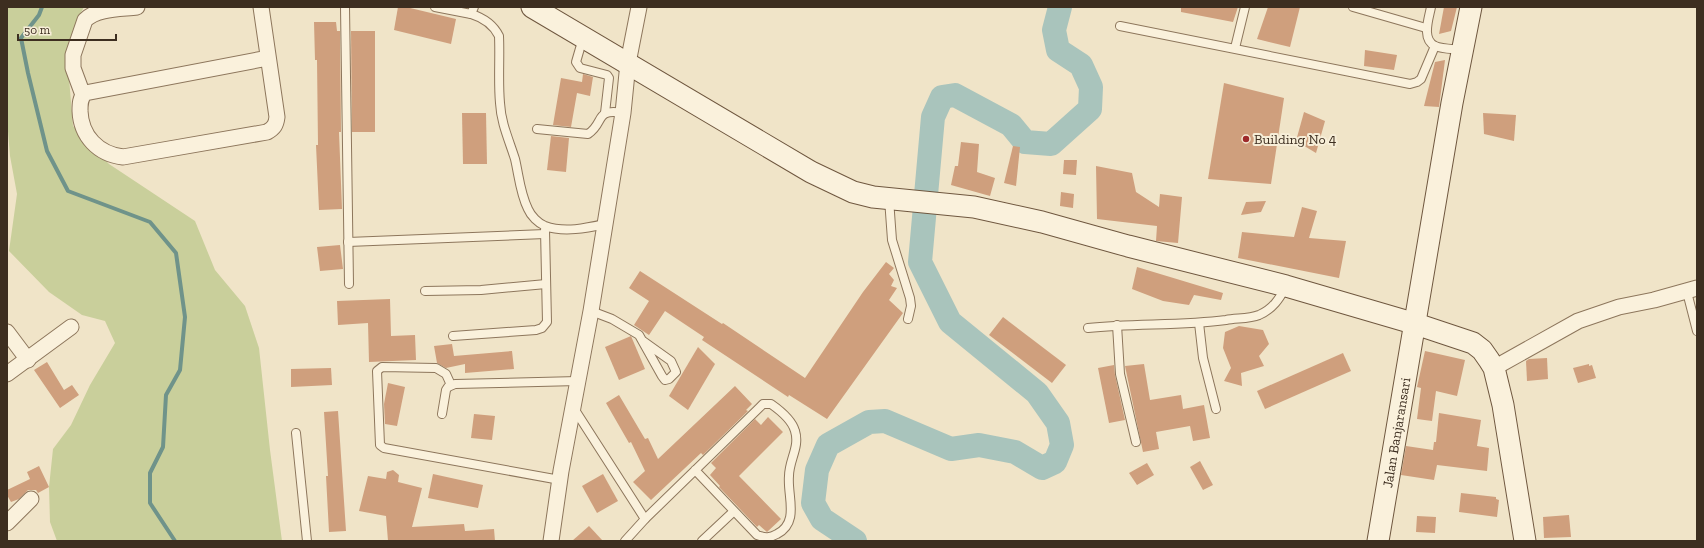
<svg xmlns="http://www.w3.org/2000/svg" width="1704" height="548" viewBox="0 0 1704 548" font-family="'Zilla Slab',serif">
<style>
.green{fill:#c9cf9b}
.lines{fill:none;stroke-linecap:round;stroke-linejoin:round}
.stream{stroke:#6f938a;stroke-width:4}
.river{stroke:#a9c4bc;stroke-width:24}
.building{fill:#cf9f7d}
.lane-casing{stroke:#8d765c;stroke-width:10}
.street-casing{stroke:#8d765c;stroke-width:17}
.secondary-casing{stroke:#6f573f;stroke-width:23}
.lane{stroke:#faf1dc;stroke-width:8}
.street{stroke:#faf1dc;stroke-width:15}
.secondary{stroke:#faf1dc;stroke-width:21}
.poi-dot{fill:#9e2a2b;stroke:#f7eed8;stroke-width:1.5}
.labels{text-anchor:middle;stroke-width:4;stroke-linejoin:round;paint-order:stroke}
.poi-label{font-size:14px;fill:#3d2e20;stroke:#f7eed8;text-anchor:start}
.street-label{font-size:14px;fill:#3d2e20;stroke:#f7eed8}
</style>
<rect width="100%" height="100%" fill="#f0e4c8"/>
<!-- green -->
<path class="green" d="M7 7H84L78 18 67 54 73 126 109 164 195 221 215 270 245 306 259 348 270 450 282 541H57L50 522 49 487 53 449 71 425 90 385 115 343 105 321 82 315 49 292 9 251 17 194 10 156 7 119Z"/>
<g class="lines">
<!-- stream -->
<path class="stream" d="M42 7 39 15 21 38 28 73 47 151 68 191 150 222 176 253 185 317 180 370 166 395 163 447 150 473V503L175 541"/>
<!-- river -->
<path class="river" d="M855 541 822 519 813 503 817 470 828 445 869 422 885 421 951 449 979 445 1015 452 1042 468 1055 462 1062 445 1058 423 1037 393 950 322 920 262 933 117 942 97 955 95 1011 125 1025 142 1051 144 1090 109 1091 87 1081 65 1058 50 1054 30 1060 7"/>
</g>
<!-- building -->
<g class="building">
<path d="M398 7H406L456 19 451 44 394 30Z"/>
<path d="M1181 7H1238L1233 22 1181 12Z"/>
<path d="M1268 7H1300L1290 47 1257 39Z"/>
<path d="M1444 7H1457L1451 31 1439 34Z"/>
<path d="M314 22H336L337 31H340L341 132H339L342 209 319 210 316 145H318L317 60H315Z"/>
<path d="M351 31H375V132H352Z"/>
<path d="M1365 50 1397 55 1394 70 1364 66Z"/>
<path d="M1445 60 1439 107 1424 106 1435 62Z"/>
<path d="M583 74 593 77 590 96 577 93 571 127 553 125 561 78 582 82Z"/>
<path d="M1224 83 1284 98 1271 184 1208 179Z"/>
<path d="M1304 112 1325 121 1316 153 1296 141Z"/>
<path d="M462 113H486L487 164H463Z"/>
<path d="M1483 113 1516 115 1514 141 1484 134Z"/>
<path d="M551 136 569 138 566 172 547 170Z"/>
<path d="M961 142 979 144 977 172 995 178 990 196 951 185 955 166H958Z"/>
<path d="M1013 146 1020 147 1016 186 1004 183Z"/>
<path d="M1064 160H1077L1076 175 1063 174Z"/>
<path d="M1096 166 1132 173 1136 192 1159 207 1160 194 1182 197 1178 243 1156 241 1157 226 1097 219Z"/>
<path d="M1061 192 1074 194 1073 208 1060 206Z"/>
<path d="M1266 201 1261 212 1241 215 1246 202Z"/>
<path d="M1302 207 1317 211 1309 238 1346 241 1339 278 1238 258 1242 232 1294 237Z"/>
<path d="M340 245 343 269 320 271 317 247Z"/>
<path d="M886 262 894 268 889 274 894 280 891 286 897 288 889 300 903 313 827 419 789 395 788 397 702 340 704 337 665 311 649 335 634 325 649 301 629 288 640 271 722 324 723 323 805 378 863 292Z"/>
<path d="M1137 267 1223 293 1221 300 1194 295 1189 305 1163 301 1132 289Z"/>
<path d="M390 299 391 336 415 335 416 360 369 362 368 323 338 325 337 301Z"/>
<path d="M1003 317 1066 365 1052 383 989 335Z"/>
<path d="M1239 326 1263 330 1269 344 1259 356 1264 366 1241 373 1242 386 1224 381 1231 368 1223 348 1225 332Z"/>
<path d="M631 336 645 369 619 380 605 347Z"/>
<path d="M452 344 454 356 512 351 514 369 465 373V364L446 368 437 363 434 346Z"/>
<path d="M698 347 715 364 688 410 669 396Z"/>
<path d="M1425 351 1465 360 1457 396 1436 391 1432 421 1417 419 1421 388 1417 387Z"/>
<path d="M1343 353 1351 371 1265 409 1257 391Z"/>
<path d="M1547 358 1548 379 1527 381 1526 361 1529 359Z"/>
<path d="M47 362 64 390 72 385 79 395 60 408 34 370Z"/>
<path d="M1144 364 1150 400 1181 395 1183 409 1204 405 1210 438 1193 441 1190 426 1156 432 1159 449 1143 452 1125 366Z"/>
<path d="M1589 364V366L1592 365 1596 378 1578 383 1573 368Z"/>
<path d="M1114 365 1115 375 1125 420 1109 423 1098 368Z"/>
<path d="M331 368 332 385 291 387V369Z"/>
<path d="M388 383 405 387 397 426 385 424 384 404Z"/>
<path d="M735 386 752 404 746 410 748 411 703 455 701 453 651 500 633 482 645 471 631 442 629 443 606 403 619 395 645 439 648 438 658 459Z"/>
<path d="M338 411 346 531 329 532 326 476H328L324 412Z"/>
<path d="M1439 413 1481 420 1477 446 1489 448 1487 471 1437 465 1434 480 1401 475 1406 446 1433 450 1434 442H1436Z"/>
<path d="M474 414 495 416 492 440 471 438Z"/>
<path d="M768 417 783 432 739 476 781 519 767 532 759 525 757 527 719 487 720 486 710 475 716 468 711 463 755 419 761 425Z"/>
<path d="M1200 461 1213 485 1203 490 1190 467Z"/>
<path d="M1147 463 1154 475 1137 485 1129 473Z"/>
<path d="M39 466 49 487 38 493 36 490H28L19 499 11 502 7 495V490L30 479 27 472Z"/>
<path d="M393 470 399 475 398 482 422 488 412 527 464 524 465 531 494 529 495 541H388L386 516 359 511 368 476 386 479 387 472Z"/>
<path d="M433 474 483 485 478 508 428 498Z"/>
<path d="M603 474 618 501 597 513 582 486Z"/>
<path d="M1461 493 1496 497V499L1499 500 1497 517 1459 512Z"/>
<path d="M1569 515 1571 537 1544 538 1543 517Z"/>
<path d="M1417 516 1436 517 1435 533 1416 532Z"/>
<path d="M589 526 603 541H572Z"/>
</g>
<g class="lines">
<!-- lane casing -->
<g class="lane-casing">
<g id="lane">
<path d="M345 7 349 284"/>
<path d="M435 7 471 14 474 7"/>
<path d="M1353 7 1426 28"/>
<path d="M1431 7C1429 18 1421 39 1435 46 1442 49 1454 49 1461 50"/>
<path d="M471 14C484 18 493 24 499 36 500 58 498 81 500 103 501 123 509 140 515 159 519 176 520 193 528 209 531 216 538 223 545 226 564 233 587 228 605 224"/>
<path d="M1120 26 1410 84 1417 82 1421 79 1435 46"/>
<path d="M583 38 576 62 580 68 607 75 609 78 605 113"/>
<path d="M1235 48 1245 7"/>
<path d="M537 129 588 134C605 123 594 108 623 113"/>
<path d="M889 199 892 240 910 298 911 306 908 319"/>
<path d="M348 242 545 234"/>
<path d="M425 291 481 290 546 284"/>
<path d="M1687 292 1697 331"/>
<path d="M591 311 612 319 639 335 662 376 665 380 669 379 676 372 671 361 643 341"/>
<path d="M1199 323 1203 358 1216 409"/>
<path d="M1117 325 1120 374 1136 442"/>
<path d="M1088 328C1134 323 1180 326 1226 320 1236 318 1249 319 1259 315 1273 309 1279 299 1286 287"/>
<path d="M453 336 536 330 542 328 547 322 545 230"/>
<path d="M451 385 446 374 436 368 382 367 377 371 380 445 384 448 560 480"/>
<path d="M573 407 645 519 625 541"/>
<path d="M442 414 446 390 448 387 455 384 578 381"/>
<path d="M296 433 307 541"/>
<path d="M645 519 759 408 763 404H771C781 411 792 420 795 431 800 447 789 460 789 476 787 496 800 522 777 534 770 538 765 538 757 535L695 470"/>
<path d="M702 541 733 512"/>
</g>
</g>
<!-- street casing -->
<g class="street-casing">
<g id="street">
<path d="M261 7 277 117C276 125 274 128 267 132L123 157C98 154 81 136 80 111 80 104 80 98 85 93L268 58"/>
<path d="M83 95 73 68V55L85 20C97 8 121 9 137 7"/>
<path d="M7 332 28 360"/>
<path d="M1494 368 1578 321 1619 307 1654 300 1697 288"/>
<path d="M7 374 71 327"/>
<path d="M7 523 31 499"/>
<path d="M551 541 561 471 591 311 623 113 628 63 639 7"/>
</g>
</g>
<!-- secondary casing -->
<g class="secondary-casing">
<g id="secondary">
<path d="M532 7 811 172 853 192 873 197 974 207 1042 222 1128 246 1286 286 1416 324 1473 343 1482 350 1489 360 1494 368 1503 405 1525 541"/>
<path id="s1" d="M1378 541 1452 103 1471 7"/>
</g>
</g>
<!-- lane -->
<use href="#lane" class="lane"/>
<!-- street -->
<use href="#street" class="street"/>
<!-- secondary -->
<use href="#secondary" class="secondary"/>
</g>
<!-- markers -->
<circle class="poi-dot" cx="1246" cy="139" r="4"/>
<g class="labels">
<!-- poi labels -->
<g class="poi-label">
<text x="1254" y="144">Building No 4</text>
</g>
<!-- street labels -->
<g class="street-label">
<text dy="5" stroke="none"><textPath href="#s1" startOffset="110">Jalan Banjaransari</textPath></text>
</g>
</g>
<!-- border -->
<rect width="1704" height="548" fill="none" stroke="#3d2e20" stroke-width="16"/>
<!-- scale -->
<path d="M18 34v6h98v-6" fill="none" stroke="#3d2e20" stroke-width="2"/>
<text x="24" y="34" font-size="12" fill="#3d2e20" stroke="#f7eed8" stroke-width="3" paint-order="stroke">50 m</text>
</svg>
